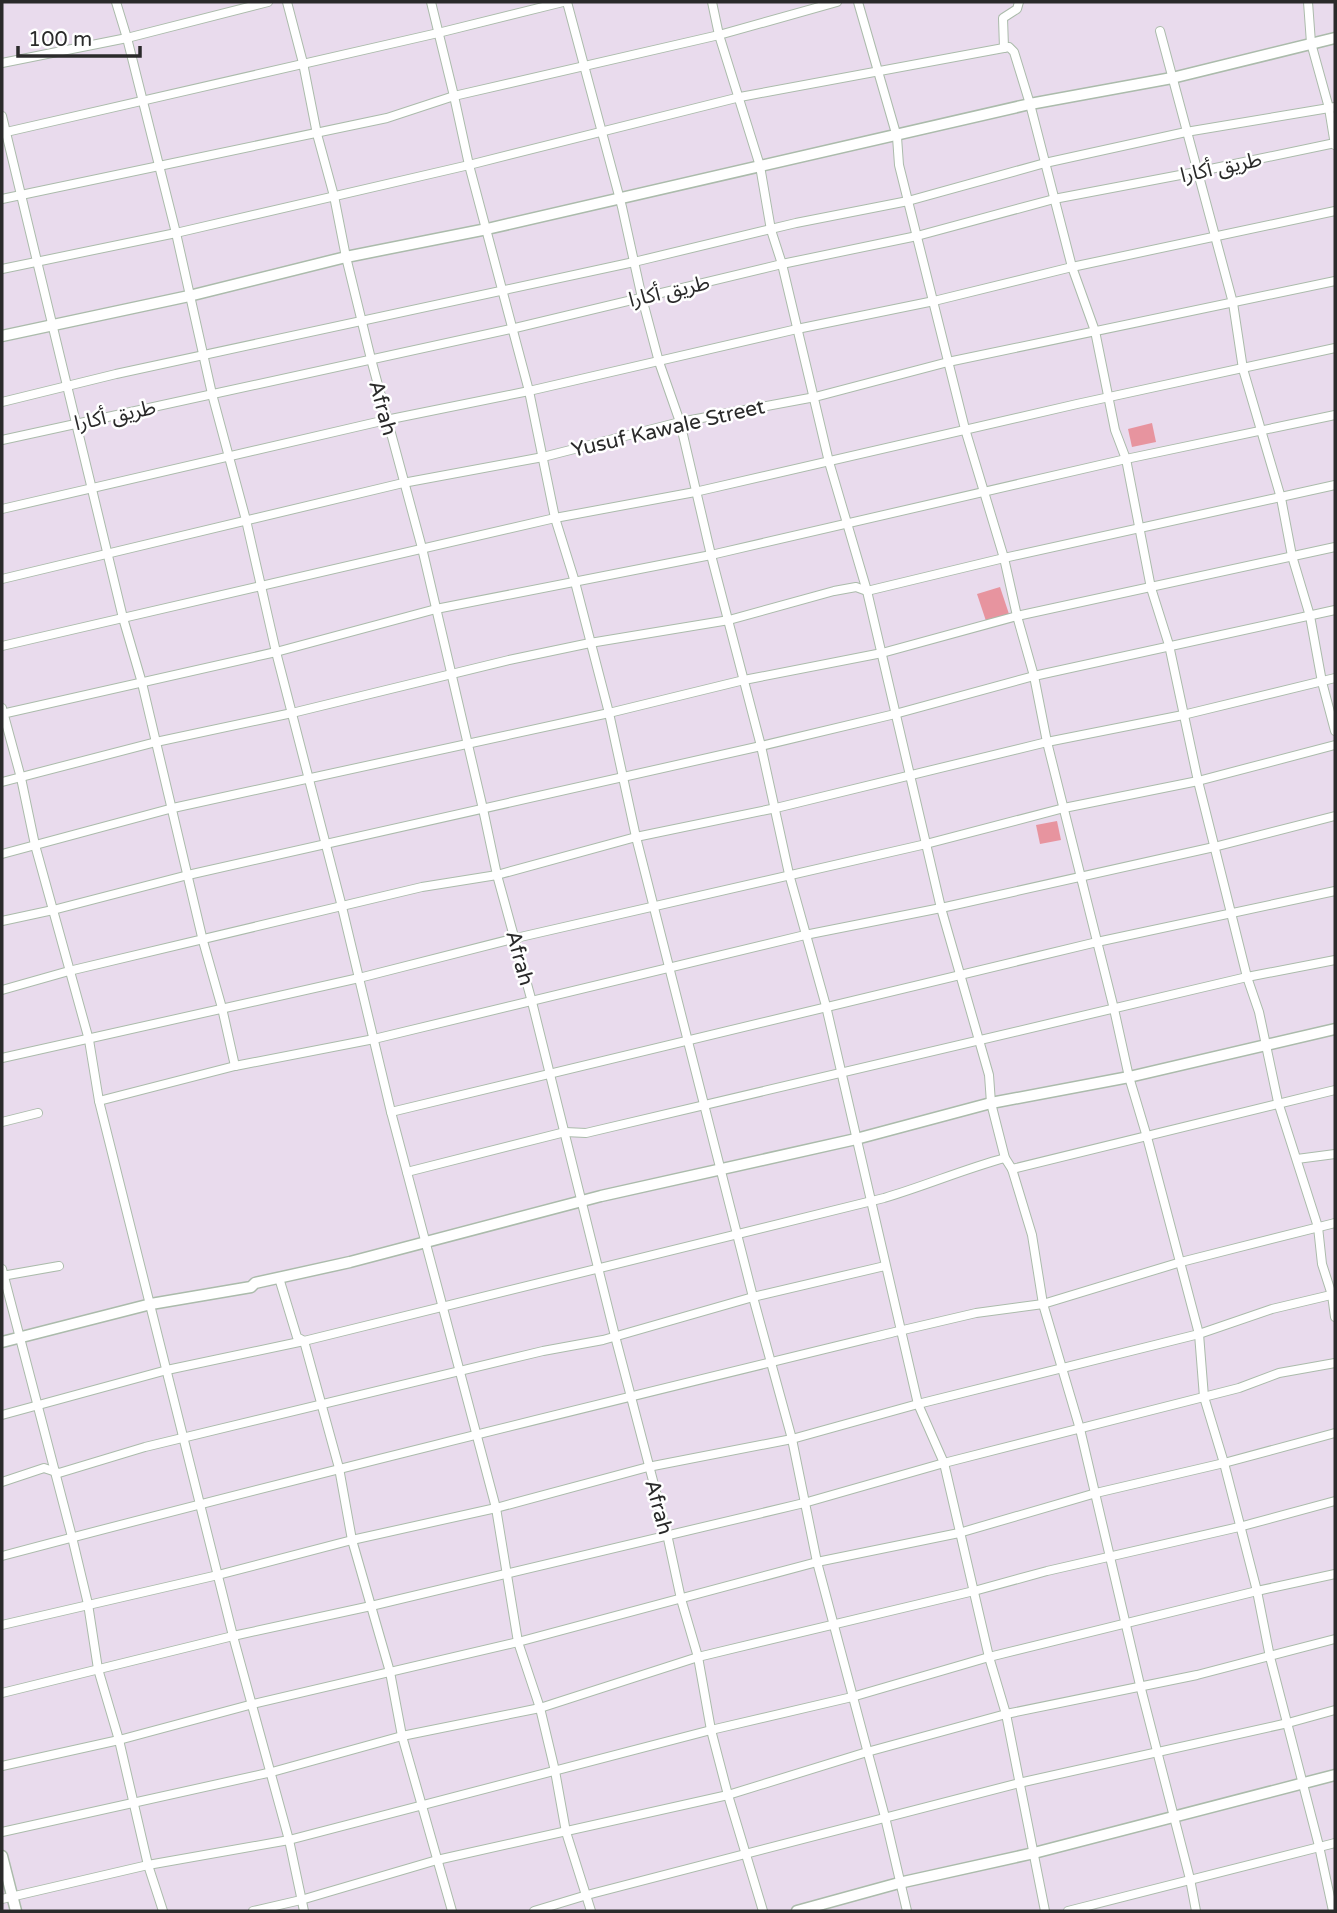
<svg xmlns="http://www.w3.org/2000/svg" width="1337" height="1913" viewBox="0 0 1337 1913" font-family="'Varela Round','Noto Sans Arabic',sans-serif">
<style>
.green{fill:#e7949f}
.lines{fill:none;stroke-linecap:round;stroke-linejoin:round}
.street-casing{stroke:#abbbab;stroke-width:10}
.secondary-casing{stroke:#abbbab;stroke-width:13}
.street{stroke:#fff;stroke-width:8}
.secondary{stroke:#fff;stroke-width:10}
.labels{text-anchor:middle;stroke-width:5;stroke-linejoin:round;paint-order:stroke}
.street-label{font-size:21px;fill:#2a2a2a;stroke:#fff}
</style>
<rect width="100%" height="100%" fill="#e9dbed"/>
<!-- green -->
<g class="green">
<path d="M1152 423 1156 442 1132 447 1128 429Z"/>
<path d="M1000 587 1009 614 986 621 977 594Z"/>
<path d="M1057 821 1061 840 1040 844 1036 825Z"/>
</g>
<g class="lines">
<!-- street casing -->
<g class="street-casing">
<g id="street">
<path d="M116 2 127 38 176 233 212 394 246 520 276 652 342 907 391 1112 496 1508 518 1642 540 1708 555 1771 566 1832 591 1911"/>
<path d="M287 2 303 63 317 134 334 196 346 257 371 359 422 548 483 809 497 875 532 1002 615 1336 667 1534 681 1599 698 1657 711 1730 728 1795 763 1911"/>
<path d="M431 2 454 96 469 165 529 391 555 518 575 582 609 713 636 837 753 1297 792 1439 817 1562 885 1817 907 1911"/>
<path d="M567 2 622 207 642 298 659 362 680 422 711 555 761 746 789 874 826 1006 918 1404 944 1463 989 1657 1006 1714 1045 1911"/>
<path d="M712 2 719 35 760 166 771 230 782 264 829 462 867 591 941 908 989 1075 991 1103 1005 1158 1012 1169 1032 1235 1043 1304 1080 1429 1140 1685 1190 1879 1196 1911"/>
<path d="M858 2 897 137 899 165 965 429 1004 558 1017 616 1034 676 1047 742 1114 1009 1129 1077 1147 1137 1199 1334 1204 1397 1224 1463 1257 1591 1270 1657 1319 1846 1333 1911"/>
<path d="M1308 2 1311 43 1329 108 1335 145"/>
<path d="M1160 31 1233 303 1243 369 1281 498 1292 556 1310 616 1322 682 1335 731"/>
<path d="M1004 48 1003 18 1017 9 1019 2"/>
<path d="M2 63 127 38 268 2"/>
<path d="M2 116 123 618 142 683 203 941 222 1008 235 1066"/>
<path d="M2 133 438 33 563 2"/>
<path d="M2 199 387 118 454 96 719 35 837 2"/>
<path d="M2 269 176 233 469 165 740 97 1009 47 1014 52 1030 104 1072 267 1095 331 1115 430 1126 459 1151 588 1169 645 1198 781 1247 977 1259 1012 1278 1102 1318 1227 1322 1264 1332 1295 1335 1317"/>
<path d="M2 402 116 374 634 262 796 223 908 201 1045 163 1186 132 1335 107"/>
<path d="M2 440 511 329 782 264 917 236 1054 199 1196 172 1335 143"/>
<path d="M2 509 386 420 529 391 797 329 934 301 1072 267 1335 211"/>
<path d="M2 579 403 483 543 457 680 422 815 397 948 362 1335 281"/>
<path d="M2 646 555 518 695 492 1077 404 1335 348"/>
<path d="M2 708 21 778 35 845 89 1040 99 1101 233 1636 289 1840 304 1911"/>
<path d="M2 714 276 652 436 609 711 555 1126 459 1335 415"/>
<path d="M2 782 156 742 292 713 509 660 590 643 729 620 834 591 856 587 867 591 1004 558 1335 485"/>
<path d="M2 854 173 808 609 713 744 680 882 653 1017 616 1335 547"/>
<path d="M2 921 53 910 188 875 761 746 895 714 1034 676 1335 610"/>
<path d="M2 990 69 971 422 887 497 875 636 837 776 808 1047 742 1183 715 1335 678"/>
<path d="M2 1058 359 978 516 938 926 844 1064 808 1198 781 1335 745"/>
<path d="M99 1101 235 1066 374 1039 805 935 941 908 1214 847 1335 816"/>
<path d="M391 1112 1097 942 1335 891"/>
<path d="M2 1122 38 1113"/>
<path d="M1297 1159 1335 1154"/>
<path d="M1012 1169 1335 1090"/>
<path d="M407 1172 565 1132 586 1133 1247 977 1335 960"/>
<path d="M2 1269 72 1537 88 1604 98 1669 119 1740 148 1865 163 1911"/>
<path d="M2 1276 59 1266"/>
<path d="M279 1278 297 1337 304 1341 339 1468 352 1540 390 1672 402 1736 452 1911"/>
<path d="M2 1415 167 1370 304 1341 884 1198C925 1186 964 1169 1005 1158"/>
<path d="M2 1482 44 1468 59 1473 145 1447 543 1351 603 1340 753 1297 885 1266"/>
<path d="M2 1556C300 1477 600 1404 899 1331L976 1313 1043 1304 1181 1262 1335 1223"/>
<path d="M2 1625 218 1575 352 1540 496 1508 648 1467 792 1439 918 1404 1199 1334 1272 1309 1335 1294"/>
<path d="M2 1693 233 1636 371 1606 804 1503 944 1463 1239 1388 1279 1373 1335 1363"/>
<path d="M2 1766 119 1740 253 1704 518 1642 817 1562 959 1533 1096 1493 1224 1463 1335 1433"/>
<path d="M2 1832 272 1772 402 1736 540 1708 698 1657 974 1591 1047 1571 1239 1527 1335 1501"/>
<path d="M2 1899 148 1865 289 1840 711 1730 852 1697 989 1657 1257 1591 1335 1574"/>
<path d="M253 1911 301 1900 437 1860 728 1795 867 1752 1006 1714 1197 1675 1335 1639"/>
<path d="M534 1911 587 1895 1019 1783 1288 1723 1335 1710"/>
<path d="M1068 1911 1335 1843"/>
</g>
</g>
<!-- secondary casing -->
<g class="secondary-casing">
<g id="secondary">
<path d="M2 336 189 296 346 257 487 229 1030 104 1172 78 1335 38"/>
<path d="M2 1342 151 1304 251 1287 255 1283 350 1262 601 1196 856 1139 991 1103 1129 1077 1335 1029"/>
<path d="M2 1856 16 1911"/>
<path d="M797 1911 899 1883 1034 1853 1335 1775"/>
</g>
</g>
<!-- street -->
<use href="#street" class="street"/>
<!-- secondary -->
<use href="#secondary" class="secondary"/>
</g>
<g class="labels">
<!-- street labels -->
<g class="street-label">
<text transform="translate(1221 167) rotate(-12)" y="7">طريق أكارا</text>
<text transform="translate(669 291) rotate(-13)" y="7">طريق أكارا</text>
<text transform="translate(383 408) rotate(75)" y="7">Afrah</text>
<text transform="translate(115 415) rotate(-12)" y="7">طريق أكارا</text>
<text transform="translate(668 428) rotate(-13)" y="7">Yusuf Kawale Street</text>
<text transform="translate(520 958) rotate(75)" y="7">Afrah</text>
<text transform="translate(659 1507) rotate(75)" y="7">Afrah</text>
</g>
</g>
<!-- border -->
<rect width="1337" height="1913" fill="none" stroke="#2a2a2a" stroke-width="7"/>
<!-- scale -->
<path d="M18 46v10h122v-10" fill="none" stroke="#2a2a2a" stroke-width="3.5"/>
<text x="28" y="46" font-size="21" fill="#2a2a2a" stroke="#ffffff" stroke-width="5" paint-order="stroke">100 m</text>
</svg>
